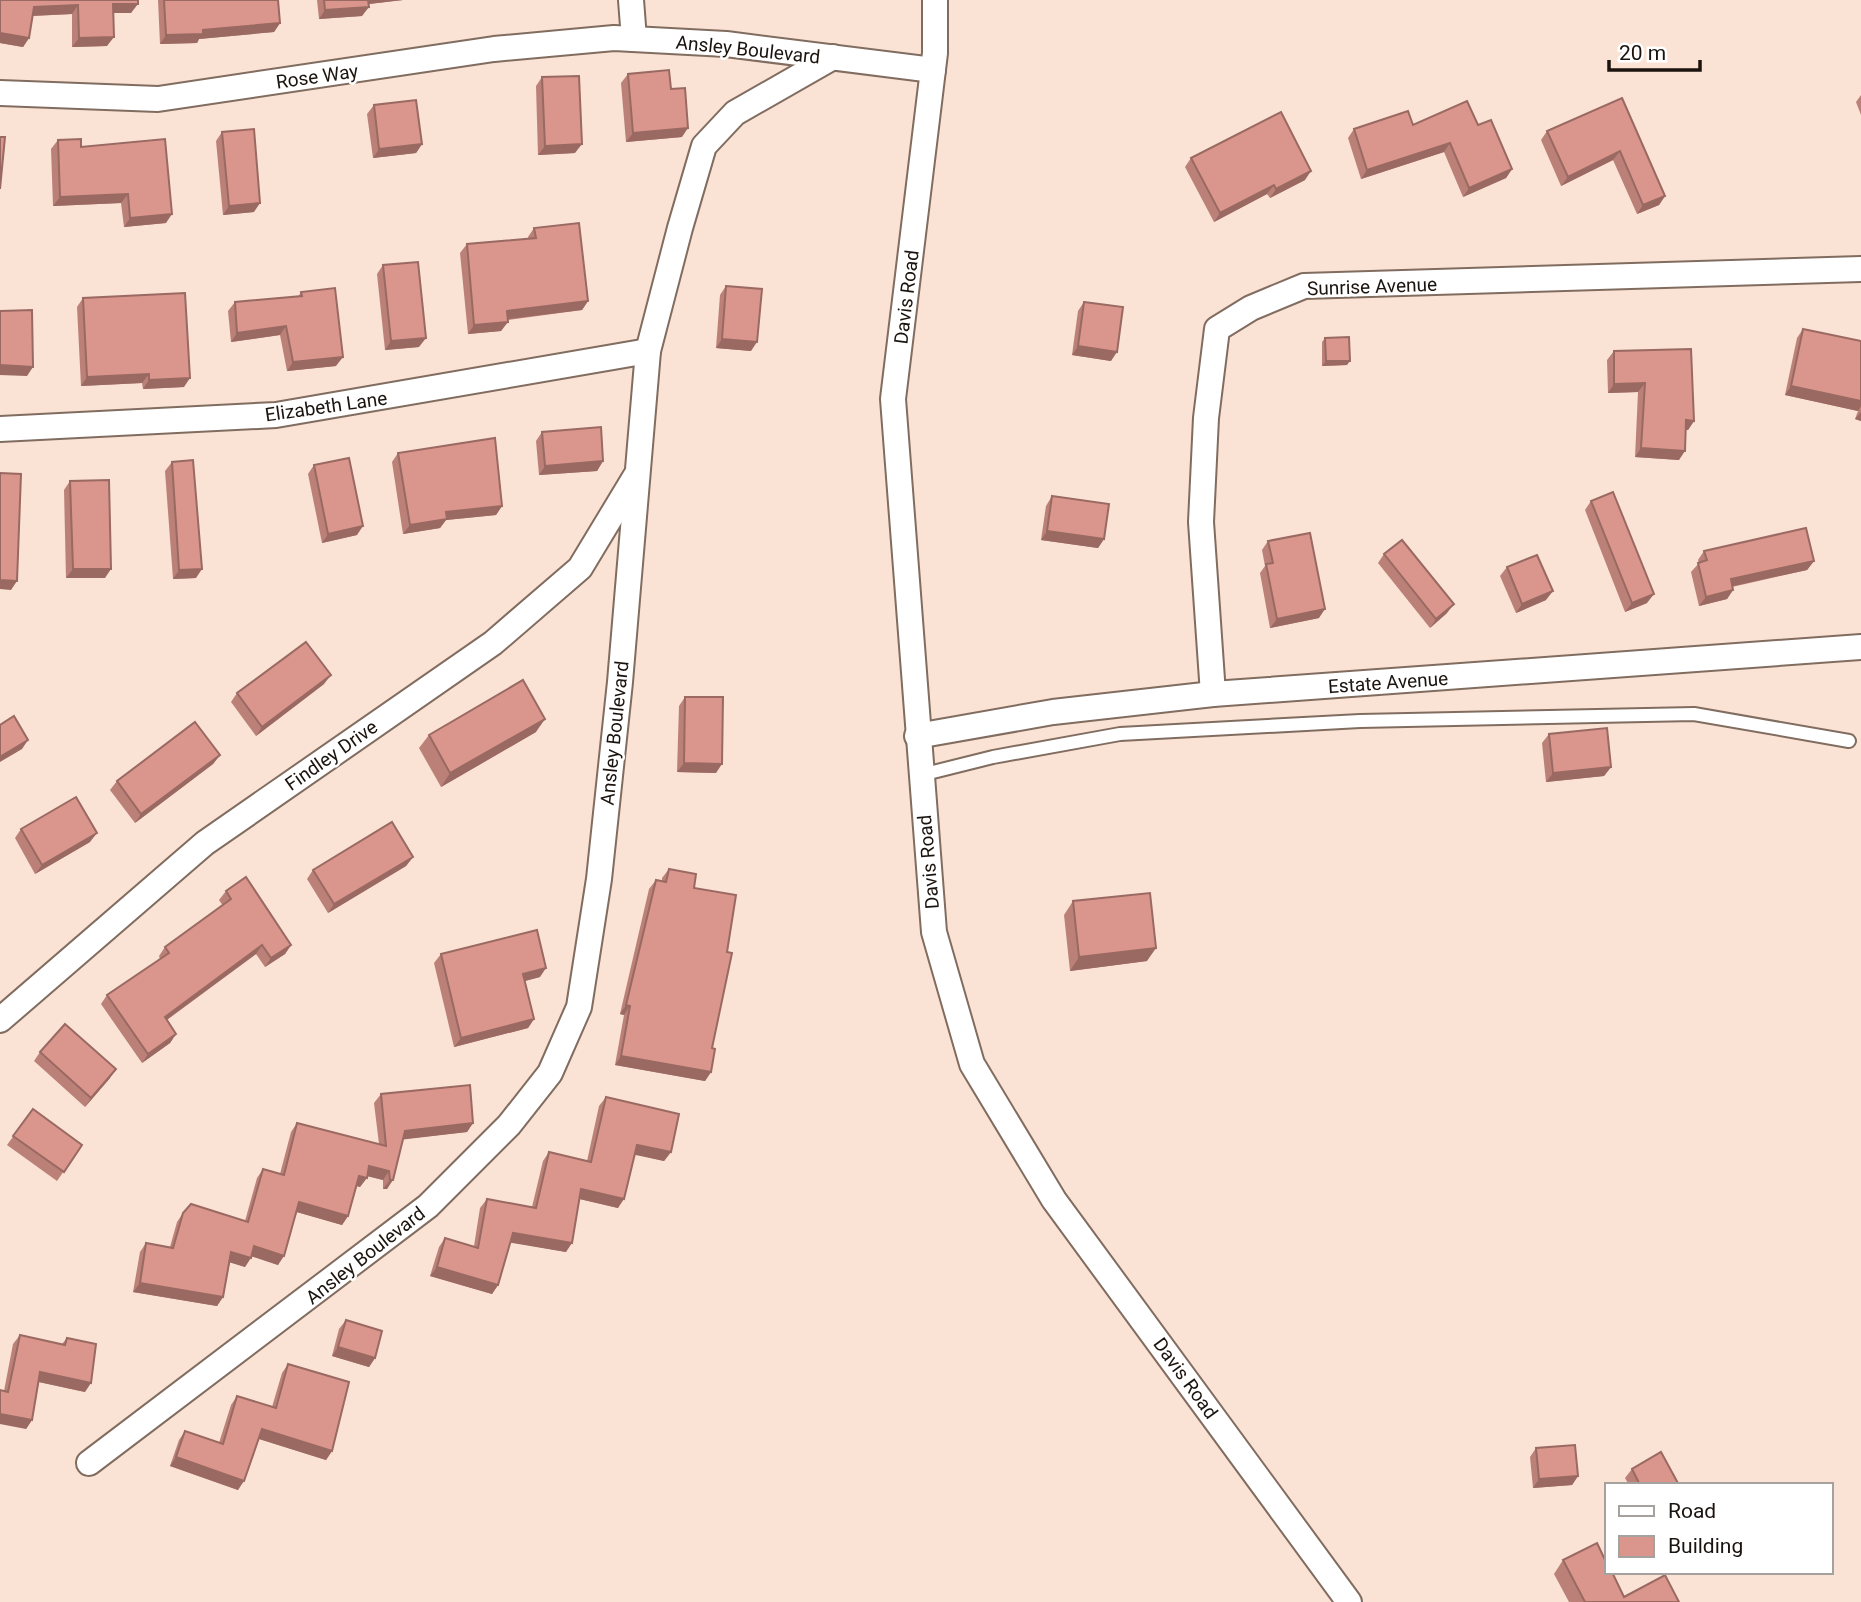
<svg xmlns="http://www.w3.org/2000/svg" width="1861" height="1602" viewBox="0 0 1861 1602" font-family="Roboto,sans-serif">
<style>
.lines{fill:none;stroke-linecap:round;stroke-linejoin:round}
.service-casing{stroke:#816c60;stroke-width:16}
.minor-casing{stroke:#816c60;stroke-width:28}
.service{stroke:#fff;stroke-width:12}
.minor{stroke:#fff;stroke-width:24}
.wall{fill:#bb8178}
.shaded-wall{fill:#996962}
.building{fill:#da968c;stroke:#996962;stroke-width:2}
.labels{text-anchor:middle;stroke-width:5;stroke-linejoin:round;paint-order:stroke}
.street-label{font-size:19px;fill:#1b130e;stroke:#fff}
</style>
<rect width="100%" height="100%" fill="#fae2d4"/>
<g class="lines">
<!-- service casing -->
<g class="service-casing">
<path id="service" d="M921 775 993 757 1120 734 1360 721 1694 714 1849 741"/>
</g>
<!-- minor casing -->
<g class="minor-casing">
<g id="minor">
<path d="M631 0 634 39"/>
<path d="M935 0V53L893 399 934 932 972 1064 1054 1200 1349 1602"/>
<path d="M0 93 158 99 494 49 614 38 726 44 933 70"/>
<path d="M0 429 276 415 648 351"/>
<path d="M1213 694 1201 522 1206 418 1217 329 1251 308 1304 286 1861 269"/>
<path d="M917 736 1053 712 1213 694 1861 647"/>
<path d="M0 1020 205 843 493 643 580 568 635 477"/>
<path d="M89 1463 428 1206 509 1125 550 1073 579 1007 599 879 620 682 648 351 680 228 704 146 735 113 833 57"/>
</g>
</g>
<!-- service -->
<use href="#service" class="service"/>
<!-- minor -->
<use href="#minor" class="minor"/>
</g>
<!-- wall -->
<g class="wall">
<path d="M0 0H138L131 13H113L107 46 72 47V14L33 16 29 38 23 47 0 43Z"/>
<path d="M158 0H278L280 23 274 32 199 39 197 43 160 44Z"/>
<path d="M317 0H403L368 4 362 16 319 19Z"/>
<path d="M628 74 671 89 682 137 626 142 621 83Z"/>
<path d="M542 77 575 153 538 155 536 86Z"/>
<path d="M1861 95V115L1856 102Z"/>
<path d="M1622 98 1665 196 1659 205 1637 214 1613 160 1561 186 1541 140 1547 131Z"/>
<path d="M374 105 422 144 416 153 373 158 367 114Z"/>
<path d="M1413 125H1478L1512 169 1506 178 1463 197 1444 152 1361 179 1348 138 1354 129Z"/>
<path d="M222 132 254 212 223 215 216 141Z"/>
<path d="M58 140 166 223 124 227 121 203 53 206 51 149Z"/>
<path d="M1191 158 1305 180 1270 198 1267 194 1214 222 1185 167Z"/>
<path d="M534 228 588 301 582 310 508 320 501 331 468 334 460 253 467 244 528 239V237Z"/>
<path d="M383 265 419 347 385 350 377 274Z"/>
<path d="M726 286 751 351 716 348 720 295Z"/>
<path d="M301 292 336 366 287 371 280 335 231 342 228 311 235 302 298 297Z"/>
<path d="M83 298 184 387 143 389 142 383 81 386 77 307Z"/>
<path d="M1084 302 1111 361 1072 355 1078 311Z"/>
<path d="M1803 329 1861 341V421L1855 419 1858 411 1785 395 1797 338Z"/>
<path d="M1325 338 1347 365 1322 366V342Z"/>
<path d="M1614 351 1694 421 1688 430H1686L1679 460 1635 457 1638 392 1608 393 1607 360Z"/>
<path d="M542 432 603 461 597 471 539 475 536 441Z"/>
<path d="M398 453 502 506 496 515 446 520 440 528 403 534 392 462Z"/>
<path d="M172 462 196 578 173 579 165 471Z"/>
<path d="M314 465 357 535 322 543 308 474Z"/>
<path d="M70 481 105 578H66L64 490Z"/>
<path d="M1052 496 1104 539 1098 548 1041 540 1046 506Z"/>
<path d="M1591 501 1647 603 1625 612 1585 510Z"/>
<path d="M1268 541 1319 618 1270 628 1260 573 1265 566 1262 550Z"/>
<path d="M1704 551 1814 561 1807 570 1732 587 1733 590 1727 599 1699 606 1691 572 1699 563 1698 560Z"/>
<path d="M1384 554 1447 613 1430 628 1378 563Z"/>
<path d="M1507 567 1546 600 1516 613 1500 576Z"/>
<path d="M324 684 256 736 231 702 237 693Z"/>
<path d="M685 697 716 773 677 772 679 706Z"/>
<path d="M536 732 441 787 419 748 429 735Z"/>
<path d="M1549 734 1611 767 1604 776 1546 782 1542 743Z"/>
<path d="M220 755 213 764 135 823 110 790 117 781Z"/>
<path d="M21 829 90 842 35 874 15 838Z"/>
<path d="M413 857 406 866 328 913 307 879 313 870Z"/>
<path d="M669 869 694 888 712 1048 711 1072 705 1081 615 1065 624 1015 620 1014 649 889 656 880 662 881V878Z"/>
<path d="M226 891 291 945 285 954 265 967 256 954 167 1020 176 1034 170 1043 142 1063 101 1004 107 995 160 959 159 956 165 947 223 906 219 900Z"/>
<path d="M1073 901 1147 961 1070 971 1064 915Z"/>
<path d="M441 954 540 977 525 981 534 1019 528 1028 454 1047 434 963Z"/>
<path d="M40 1052 110 1078 85 1107 34 1061Z"/>
<path d="M381 1094 473 1123 467 1132 403 1139 387 1189H383V1180L367 1176 360 1187 357 1186 348 1216 342 1225 297 1212 278 1265 251 1256 245 1267 230 1262 223 1297 217 1306 133 1292 140 1252 146 1243 170 1247 177 1222 183 1213 245 1221 257 1178 263 1169 280 1174 291 1132 297 1123 379 1144 374 1103Z"/>
<path d="M606 1097 671 1152 664 1161 635 1154 618 1208 580 1199 566 1252 510 1242 498 1285 492 1294 430 1276 439 1247 445 1238 474 1246 480 1208 487 1199 532 1207 543 1161 549 1152 587 1161 599 1106Z"/>
<path d="M33 1109 82 1145 57 1181 7 1145Z"/>
<path d="M346 1320 375 1358 369 1367 332 1356 339 1329Z"/>
<path d="M20 1335 62 1344 67 1338 85 1392 39 1382 32 1420 26 1429 4 1391 13 1344Z"/>
<path d="M288 1364 332 1451 326 1460 259 1439 238 1490 170 1466 179 1440 185 1431 219 1443 231 1405 237 1396 272 1407 282 1373Z"/>
<path d="M1536 1448 1578 1476 1572 1485 1533 1488 1530 1457Z"/>
<path d="M1632 1469 1679 1485H1629L1625 1478Z"/>
<path d="M1563 1560 1624 1597 1679 1602H1569L1554 1574Z"/>
</g>
<!-- shaded-wall -->
<g class="shaded-wall">
<path d="M365 0H403L361 5Z"/>
<path d="M113 4H138L131 13H106Z"/>
<path d="M78 5 72 14 28 16 34 7Z"/>
<path d="M369 7 362 16 319 19 325 10Z"/>
<path d="M280 23 274 32 199 39 197 43 160 44 166 35 203 30Z"/>
<path d="M0 33 29 38 23 47 0 43Z"/>
<path d="M114 37 107 46 72 47 79 38Z"/>
<path d="M688 128 682 137 626 142 633 133Z"/>
<path d="M1450 143 1444 152 1361 179 1367 170Z"/>
<path d="M422 144 416 153 373 158 379 149Z"/>
<path d="M582 144 575 153 538 155 545 146Z"/>
<path d="M1620 151 1613 160 1561 186 1568 177Z"/>
<path d="M1512 169 1506 178 1463 197 1469 188Z"/>
<path d="M1311 171 1305 180 1270 198 1276 189Z"/>
<path d="M1274 185 1267 194 1214 222 1220 213Z"/>
<path d="M128 194 121 203 53 206 60 197Z"/>
<path d="M1665 196 1659 205 1637 214 1643 205Z"/>
<path d="M260 203 254 212 223 215 229 206Z"/>
<path d="M172 214 166 223 124 227 130 218Z"/>
<path d="M588 301 582 310 500 320 507 311Z"/>
<path d="M508 322 501 331 468 334 474 325Z"/>
<path d="M286 326 280 335 231 342 237 333Z"/>
<path d="M426 338 419 347 385 350 391 341Z"/>
<path d="M722 339 757 342 751 351 716 348Z"/>
<path d="M1078 346 1117 352 1111 361 1072 355Z"/>
<path d="M343 357 336 366 287 371 293 362Z"/>
<path d="M1326 361H1350L1347 365 1322 366Z"/>
<path d="M0 365 33 367 27 376 0 375Z"/>
<path d="M149 374 142 383 81 386 87 377Z"/>
<path d="M190 378 184 387 143 389 149 380Z"/>
<path d="M1645 383 1638 392 1608 393 1614 384Z"/>
<path d="M1791 386 1861 401V406L1858 411 1785 395Z"/>
<path d="M1861 412V421L1855 419Z"/>
<path d="M1686 420 1694 421 1688 430 1680 429Z"/>
<path d="M1641 448 1685 451 1679 460 1635 457Z"/>
<path d="M603 461 597 471 539 475 545 466Z"/>
<path d="M502 506 496 515 446 520 440 528 403 534 410 525 446 512Z"/>
<path d="M363 526 357 535 322 543 328 534Z"/>
<path d="M1047 531 1104 539 1098 548 1041 540Z"/>
<path d="M1814 561 1807 570 1724 588 1731 579Z"/>
<path d="M73 569H111L105 578H66Z"/>
<path d="M202 569 196 578 173 579 179 570Z"/>
<path d="M0 580 17 581 11 590 0 589Z"/>
<path d="M1733 590 1727 599 1699 606 1706 597Z"/>
<path d="M1553 591 1546 600 1516 613 1522 604Z"/>
<path d="M1654 594 1647 603 1625 612 1632 603Z"/>
<path d="M1454 604 1447 613 1430 628 1436 619Z"/>
<path d="M1325 609 1319 618 1270 628 1277 619Z"/>
<path d="M331 675 324 684 256 736 262 727Z"/>
<path d="M545 719 536 732 441 787 450 773Z"/>
<path d="M28 740 22 749 0 762V757Z"/>
<path d="M220 755 213 764 135 823 141 814Z"/>
<path d="M684 763 722 764 716 773 677 772Z"/>
<path d="M1611 767 1604 776 1546 782 1553 773Z"/>
<path d="M97 833 90 842 35 874 42 865Z"/>
<path d="M413 857 406 866 328 913 334 904Z"/>
<path d="M262 945 256 954 158 1026 165 1017Z"/>
<path d="M291 945 285 954 265 967 271 958Z"/>
<path d="M1156 948 1147 961 1070 971 1079 957Z"/>
<path d="M546 968 540 977 517 983 523 974Z"/>
<path d="M626 1005 630 1006 624 1015 620 1014Z"/>
<path d="M534 1019 528 1028 454 1047 461 1038Z"/>
<path d="M176 1034 170 1043 142 1063 148 1054Z"/>
<path d="M621 1056 711 1072 705 1081 615 1065Z"/>
<path d="M116 1069 110 1078 85 1107 91 1098Z"/>
<path d="M473 1123 467 1132 399 1140 405 1131Z"/>
<path d="M637 1145 671 1152 664 1161 631 1154Z"/>
<path d="M369 1166 389 1171 383 1180 363 1175Z"/>
<path d="M359 1176 367 1178 360 1187 353 1185Z"/>
<path d="M390 1180H393L387 1189H383Z"/>
<path d="M581 1189 624 1199 618 1208 575 1198Z"/>
<path d="M299 1202 348 1216 342 1225 293 1211Z"/>
<path d="M513 1233 572 1243 566 1252 506 1242Z"/>
<path d="M254 1246 284 1256 278 1265 248 1255Z"/>
<path d="M231 1252 251 1258 245 1267 225 1261Z"/>
<path d="M437 1267 498 1285 492 1294 430 1276Z"/>
<path d="M140 1283 223 1297 217 1306 133 1292Z"/>
<path d="M338 1347 375 1358 369 1367 332 1356Z"/>
<path d="M40 1372 91 1383 85 1392 34 1381Z"/>
<path d="M0 1414 32 1420 26 1429 0 1424Z"/>
<path d="M262 1429 332 1451 326 1460 256 1438Z"/>
<path d="M176 1457 244 1481 238 1490 170 1466Z"/>
<path d="M1578 1476 1572 1485 1533 1488 1539 1479Z"/>
</g>
<!-- building -->
<g class="building">
<path d="M0 0H138V4H113L114 37 79 38 78 5 34 7 29 38 0 33Z"/>
<path d="M164 0H278L280 23 203 30V34L166 35Z"/>
<path d="M324 0H368L369 7 325 10Z"/>
<path d="M669 70 671 89 685 88 688 128 633 133 628 74Z"/>
<path d="M579 76 582 144 545 146 542 77Z"/>
<path d="M1622 98 1665 196 1643 205 1620 151 1568 177 1547 131Z"/>
<path d="M416 100 422 144 379 149 374 105Z"/>
<path d="M1467 101 1478 125 1491 120 1512 169 1469 188 1450 143 1367 170 1354 129 1408 111 1413 125Z"/>
<path d="M1281 112 1311 171 1276 189 1274 185 1220 213 1191 158Z"/>
<path d="M254 129 260 203 229 206 222 132Z"/>
<path d="M0 137H5L0 189Z"/>
<path d="M81 139V147L165 139 172 214 130 218 128 194 60 197 58 140Z"/>
<path d="M579 223 588 301 507 311 508 322 474 325 467 244 536 238 534 228Z"/>
<path d="M418 262 426 338 391 341 383 265Z"/>
<path d="M726 286 762 289 757 342 722 339Z"/>
<path d="M335 288 343 357 293 362 286 326 237 333 235 302 302 296 301 292Z"/>
<path d="M185 293 190 378 149 380V374L87 377 83 298Z"/>
<path d="M1084 302 1123 307 1117 352 1078 346Z"/>
<path d="M32 310 33 367 0 365V311Z"/>
<path d="M1803 329 1861 341V401L1791 386Z"/>
<path d="M1349 337 1350 361H1326L1325 338Z"/>
<path d="M1691 349 1694 421 1686 420 1685 451 1641 448 1645 383 1614 384V351Z"/>
<path d="M601 427 603 461 545 466 542 432Z"/>
<path d="M495 438 502 506 446 512 447 519 410 525 398 453Z"/>
<path d="M349 458 363 526 328 534 314 465Z"/>
<path d="M193 460 202 569 179 570 172 462Z"/>
<path d="M0 473 21 474 17 581 0 580Z"/>
<path d="M109 480 111 569H73L70 481Z"/>
<path d="M1613 492 1654 594 1632 603 1591 501Z"/>
<path d="M1052 496 1109 504 1104 539 1047 531Z"/>
<path d="M1806 528 1814 561 1731 579 1733 590 1706 597 1698 563 1707 560 1704 551Z"/>
<path d="M1310 533 1325 609 1277 619 1266 564 1273 563 1268 541Z"/>
<path d="M1402 540 1454 604 1436 619 1384 554Z"/>
<path d="M1537 555 1553 591 1522 604 1507 567Z"/>
<path d="M306 642 331 675 262 727 237 693Z"/>
<path d="M523 680 545 719 450 773 429 735Z"/>
<path d="M685 697H723L722 764 684 763Z"/>
<path d="M14 716 28 740 0 757V725Z"/>
<path d="M195 722 220 755 141 814 117 781Z"/>
<path d="M1607 728 1611 767 1553 773 1549 734Z"/>
<path d="M76 797 97 833 42 865 21 829Z"/>
<path d="M392 822 413 857 334 904 313 870Z"/>
<path d="M669 869 696 874 694 888 736 895 727 952 732 953 712 1048 715 1049 711 1072 621 1056 630 1006 626 1005 656 880 666 882Z"/>
<path d="M246 877 291 945 271 958 262 945 165 1017 176 1034 148 1054 107 995 169 953 165 947 231 899 226 891Z"/>
<path d="M1150 893 1156 948 1079 957 1073 901Z"/>
<path d="M537 930 546 968 523 974 534 1019 461 1038 441 954Z"/>
<path d="M65 1024 116 1069 91 1098 40 1052Z"/>
<path d="M470 1085 473 1123 405 1131 393 1180H390L389 1171 369 1166 367 1178 359 1176 348 1216 299 1202 284 1256 254 1246 251 1258 231 1252 223 1297 140 1283 146 1243 173 1248 183 1213 191 1204 248 1222 263 1169 284 1175 297 1123 386 1146 381 1094Z"/>
<path d="M606 1097 679 1114 671 1152 637 1145 624 1199 581 1189 572 1243 513 1233 498 1285 437 1267 445 1238 478 1248 487 1199 536 1208 549 1152 591 1162Z"/>
<path d="M33 1109 82 1145 64 1172 13 1136Z"/>
<path d="M346 1320 382 1331 375 1358 338 1347Z"/>
<path d="M20 1335 65 1345 67 1338 96 1344 91 1383 40 1372 32 1420 0 1414V1390L8 1392Z"/>
<path d="M288 1364 349 1382 332 1451 262 1429 244 1481 176 1457 185 1431 223 1444 237 1396 276 1408Z"/>
<path d="M1575 1445 1578 1476 1539 1479 1536 1448Z"/>
<path d="M1661 1452 1679 1485H1640L1632 1469Z"/>
<path d="M1597 1543 1607 1564V1572H1612L1624 1597 1665 1575 1679 1602H1585L1563 1560Z"/>
</g>
<g class="labels">
<!-- street labels -->
<g class="street-label">
<text transform="translate(748 49) rotate(6)" y="7">Ansley Boulevard</text>
<text transform="translate(317 76) rotate(-8)" y="7">Rose Way</text>
<text transform="translate(1372 286) rotate(-2)" y="7">Sunrise Avenue</text>
<text transform="translate(906 297) rotate(-83)" y="7">Davis Road</text>
<text transform="translate(326 406) rotate(-8)" y="7">Elizabeth Lane</text>
<text transform="translate(1388 682) rotate(-4)" y="7">Estate Avenue</text>
<text transform="translate(614 733) rotate(-84)" y="7">Ansley Boulevard</text>
<text transform="translate(331 755) rotate(-35)" y="7">Findley Drive</text>
<text transform="translate(928 862) rotate(-95)" y="7">Davis Road</text>
<text transform="translate(365 1255) rotate(-38)" y="7">Ansley Boulevard</text>
<text transform="translate(1186 1378) rotate(54)" y="7">Davis Road</text>
</g>
</g>
<!-- legend -->
<rect x="1605" y="1483" width="228" height="91" fill="#ffffff" stroke="#a4a19f" stroke-width="2"/>
<rect x="1619" y="1506" width="35" height="10" fill="#ffffff" stroke="#a4a19f" stroke-width="2"/>
<text x="1668" y="1518" font-size="21" fill="#1b130e">Road</text>
<rect x="1619" y="1536" width="35" height="21" fill="#da968c" stroke="#a4a19f" stroke-width="2"/>
<text x="1668" y="1553" font-size="21" fill="#1b130e">Building</text>
<!-- scale -->
<path d="M1609 60v10h91v-10" fill="none" stroke="#1b130e" stroke-width="3.5"/>
<text x="1619" y="60" font-size="21" fill="#1b130e" stroke="#ffffff" stroke-width="5" paint-order="stroke">20 m</text>
</svg>
